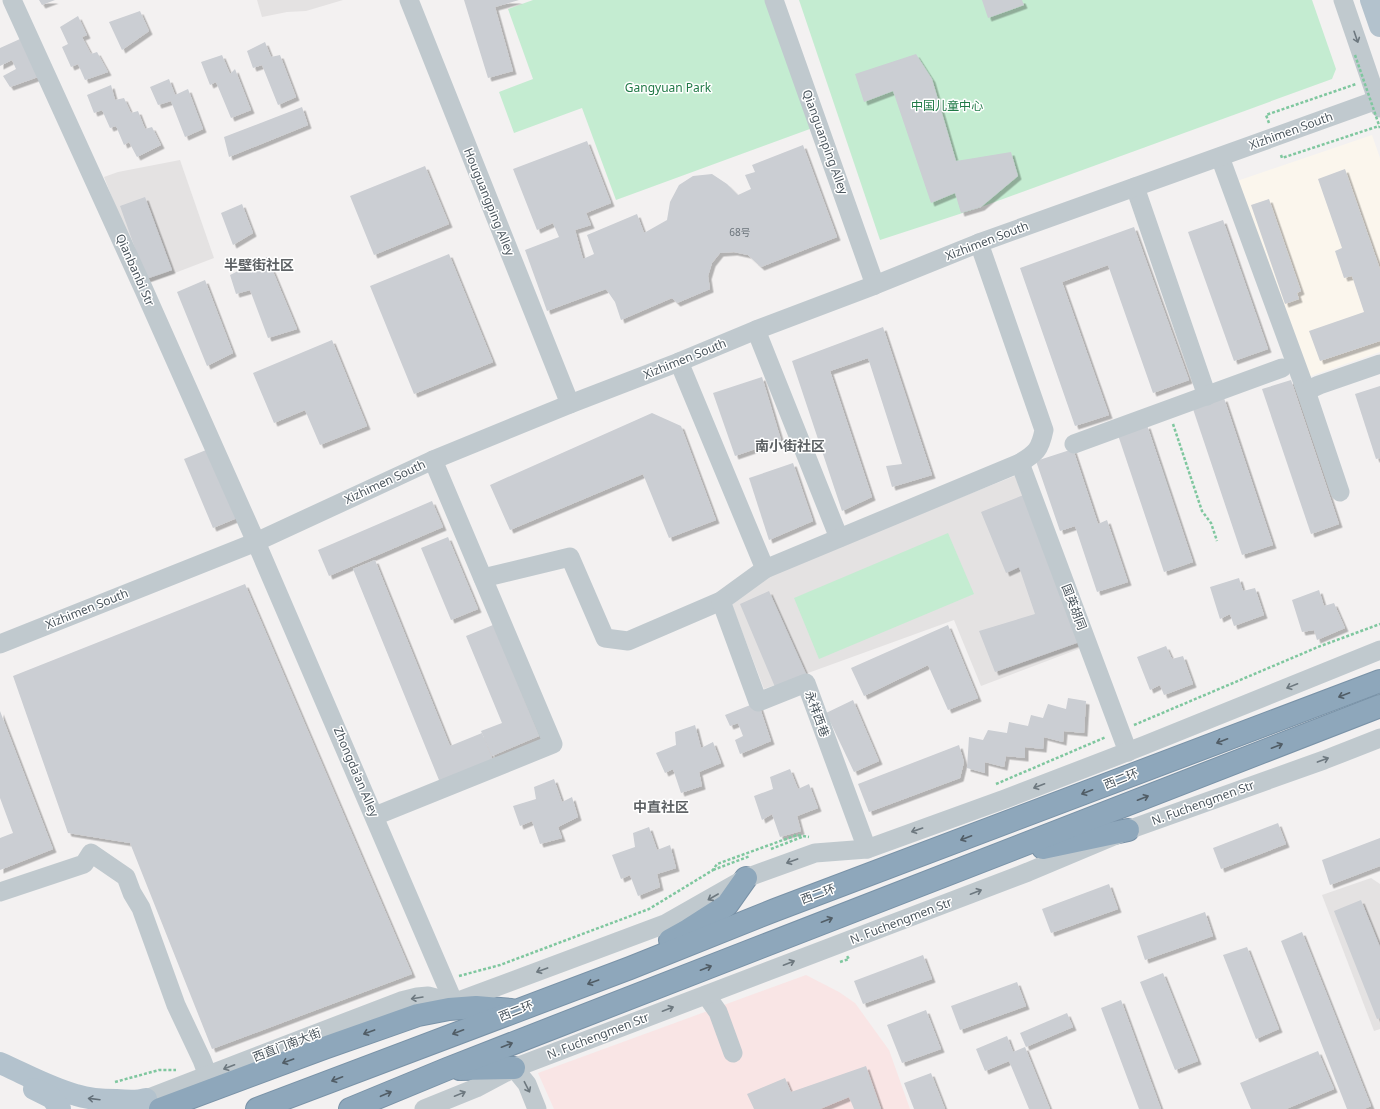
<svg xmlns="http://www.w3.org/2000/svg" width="1380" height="1109" viewBox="0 0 1380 1109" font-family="'Noto Sans','Noto Sans SC',sans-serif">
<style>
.commercial{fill:#fbf6ed}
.education{fill:#e4e2e2}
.medical{fill:#f9e5e5}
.green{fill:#c4ecd1}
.building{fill:#cbced3;filter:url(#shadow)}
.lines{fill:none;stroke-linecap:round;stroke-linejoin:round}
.highway-casing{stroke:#7992a7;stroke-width:24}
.path{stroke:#7fc79f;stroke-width:2.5;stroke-dasharray:3 2;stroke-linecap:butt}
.minor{stroke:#c0c9ce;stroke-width:19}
.major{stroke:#b3c2cd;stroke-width:22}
.highway{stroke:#8ea7bb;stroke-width:22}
.path-bridge{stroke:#7fc79f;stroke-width:2.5;stroke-dasharray:3 2;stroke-linecap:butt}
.oneway{stroke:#6d787f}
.oneway2{stroke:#515d66}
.oneway3{stroke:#647079}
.labels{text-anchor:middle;stroke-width:3;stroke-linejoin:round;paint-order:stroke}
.number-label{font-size:10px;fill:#6a737a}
.park-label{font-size:12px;fill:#207946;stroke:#fff}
.street-label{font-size:12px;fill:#4a555d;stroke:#fff}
.quarter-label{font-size:14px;font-weight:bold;fill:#5e6265;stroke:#fff}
</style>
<defs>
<filter id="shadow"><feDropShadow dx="3.5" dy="3.5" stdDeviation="0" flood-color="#0004"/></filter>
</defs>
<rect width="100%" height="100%" fill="#f3f1f1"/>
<!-- commercial -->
<path class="commercial" d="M1372 135 1380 158V352L1305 378 1237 181Z"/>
<!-- education -->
<g class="education">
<path d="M257 0H343L306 11 287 12 262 17Z"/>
<path d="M180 160 214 258 146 284 104 177 118 172Z"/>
<path d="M1017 475 1084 647 981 686 954 620 764 689 732 605 766 575Z"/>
<path d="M1371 878 1380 884V1029L1374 1031 1322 895Z"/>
</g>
<!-- medical -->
<path class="medical" d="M806 975 839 992 855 1003 889 1050 910 1109H554L538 1073Z"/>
<!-- green -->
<g class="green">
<path d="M533 0H772L818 126 616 200 582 108 514 133 499 92 533 79 508 9Z"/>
<path d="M799 0H1312L1336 69 1332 79 981 207 880 240Z"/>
<path d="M948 533 974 594 819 659 794 598Z"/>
</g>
<!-- building -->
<g class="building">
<path d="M39 0H55L42 5Z"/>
<path d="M464 0H519L495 7 513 71 488 78Z"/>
<path d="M982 0H1022L1024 5 988 18Z"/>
<path d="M140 11 149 31 122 50 109 22Z"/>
<path d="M78 16 87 35 82 37 91 54 97 52 108 72 85 80 78 64 71 67 62 47 68 44 60 27Z"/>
<path d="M20 39 38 77 10 87 3 76 16 69 12 60 0 66V48Z"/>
<path d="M265 42 271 57 280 55 296 97 278 105 262 65 253 68 247 51Z"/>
<path d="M916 54 932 79 956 161 1011 152 1018 176 981 207 961 213 955 193 931 203 893 91 864 102 855 74Z"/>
<path d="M222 55 230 74 235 69 251 110 231 118 216 82 210 85 201 62Z"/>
<path d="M169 79 175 95 188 89 203 129 185 137 171 101 158 105 150 87Z"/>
<path d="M111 85 115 100 124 98 131 113 138 111 145 129 152 127 161 145 137 157 129 142 124 145 116 126 110 128 102 110 94 113 87 95Z"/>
<path d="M302 107 308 125 229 157 224 137Z"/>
<path d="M587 141 611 203 586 213 591 225 575 230 583 259 594 254 587 235 637 214 644 233 667 220 670 202 679 185 693 176 712 174 727 184 738 195 751 189 745 175 755 172 752 165 803 145 837 237 761 267 748 255 734 252 720 253 712 263 708 276 710 289 677 303 672 298 621 320 615 302 606 289 547 311 525 250 559 237 553 223 537 230 513 169Z"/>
<path d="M425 166 449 224 374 255 350 196Z"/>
<path d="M1345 169 1380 269V341L1320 361 1309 331 1364 312 1352 276 1344 278 1335 251 1342 248 1318 179Z"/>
<path d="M145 197 172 270 146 279 120 206Z"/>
<path d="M1269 199 1301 291 1297 293 1299 299 1285 304 1251 205Z"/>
<path d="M242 204 253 233 233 245 221 213Z"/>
<path d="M1223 220 1268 349 1234 361 1188 232Z"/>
<path d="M1134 227 1189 380 1153 393 1108 265 1062 282 1109 415 1075 426 1020 268Z"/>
<path d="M449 254 493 362 414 394 370 286Z"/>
<path d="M267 257 297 329 268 338 250 290 236 294 230 275Z"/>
<path d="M205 280 233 353 207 366 177 292Z"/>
<path d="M883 327 932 475 892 487 886 466 902 464 868 358 830 371 872 497 842 511 792 361Z"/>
<path d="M332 340 367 426 320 445 305 410 274 423 253 373Z"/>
<path d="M762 377 781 440 735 456 713 393Z"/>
<path d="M1291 380 1339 524 1311 534 1262 389Z"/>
<path d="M1380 386V458L1376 459 1355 394Z"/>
<path d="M1224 398 1273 545 1242 555 1193 409Z"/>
<path d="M652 413 681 426 716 520 669 538 643 474 510 530 490 485Z"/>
<path d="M1147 425 1193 562 1164 572 1118 435Z"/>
<path d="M1073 449 1098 524 1107 520 1128 582 1097 592 1075 526 1060 531 1036 461Z"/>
<path d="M206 450 237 518 213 528 184 459Z"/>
<path d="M793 463 813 521 769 540 749 478Z"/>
<path d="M1026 494 1085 640 995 672 979 631 1035 614 1019 567 1006 573 981 512Z"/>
<path d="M432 501 443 527 329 576 318 550Z"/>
<path d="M448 537 478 609 451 620 421 548Z"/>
<path d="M375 560 450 746 482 733 494 763 441 785 353 569Z"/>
<path d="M1239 578 1243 591 1255 588 1264 615 1234 626 1230 614 1220 619 1210 587Z"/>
<path d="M245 584 412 974 212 1049 130 843 68 833 13 676Z"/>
<path d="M1319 590 1324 606 1334 603 1345 628 1317 640 1314 630 1302 632 1292 600Z"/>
<path d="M769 591 807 676 775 687 740 604Z"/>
<path d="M493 625 539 736 492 756 481 731 502 723 466 636Z"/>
<path d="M948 625 978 698 948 710 928 665 864 696 851 668Z"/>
<path d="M1166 646 1172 659 1183 656 1193 684 1164 695 1160 685 1150 690 1137 657Z"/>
<path d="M1068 698 1086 701 1084 733 1064 731 1063 742 1044 737 1043 749 1025 747V758L1006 756 1004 767 985 762V773L967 768 969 737 983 740 988 730 1007 733 1009 722 1028 726 1031 715 1043 718 1048 704 1066 709Z"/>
<path d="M853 700 879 761 854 772 826 713Z"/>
<path d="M758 702 771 741 740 754 735 740 743 736 738 723 730 726 725 715Z"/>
<path d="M0 711 53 849 0 870V838L13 833 0 798Z"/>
<path d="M695 725 701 748 713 742 721 763 699 772 702 786 681 793 673 769 665 773 656 753 676 745 675 732Z"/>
<path d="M959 745 964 762 960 778 869 812 858 784Z"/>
<path d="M790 769 798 789 809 784 818 808 797 816 801 831 780 837 772 814 762 820 754 796 773 789 770 777Z"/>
<path d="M554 779 562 802 572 797 578 817 558 827 562 838 540 844 532 821 520 826 513 806 536 799 534 787Z"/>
<path d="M1278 823 1286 844 1221 869 1213 848Z"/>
<path d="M649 827 657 850 670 845 676 868 657 874 660 887 638 896 630 875 621 879 612 855 635 847 633 833Z"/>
<path d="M1380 838V866L1330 885 1322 860Z"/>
<path d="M1109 884 1118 909 1051 933 1042 909Z"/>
<path d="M1361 900 1380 947V1018L1377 1019 1334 911Z"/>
<path d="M1205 912 1213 936 1145 960 1137 936Z"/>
<path d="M1302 932 1371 1106 1364 1109H1347L1281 941Z"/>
<path d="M1247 947 1279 1029 1256 1039 1223 955Z"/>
<path d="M923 955 932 979 863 1004 854 981Z"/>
<path d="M1163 973 1198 1061 1175 1070 1140 982Z"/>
<path d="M1017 982 1026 1006 960 1030 951 1006Z"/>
<path d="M1121 1000 1161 1109H1139L1101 1008Z"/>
<path d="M926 1010 941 1049 902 1063 887 1025Z"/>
<path d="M1067 1013 1073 1027 1026 1047 1020 1033Z"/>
<path d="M1007 1036 1013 1052 1025 1047 1050 1109H1029L1009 1061 985 1071 976 1049Z"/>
<path d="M1318 1051 1334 1089 1286 1109H1251L1240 1083Z"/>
<path d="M866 1066 881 1109H854L849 1097 820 1109H754L747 1094 785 1078 791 1092Z"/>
<path d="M931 1073 945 1109H914L904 1083Z"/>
</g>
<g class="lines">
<!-- highway casing -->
<g class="highway-casing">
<g id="highway">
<path d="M1043 848 1128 830"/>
<path d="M670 940 688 930 727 905 746 878"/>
<path d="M460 1069 514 1068"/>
<path d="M160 1109 324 1048 418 1015 449 1009 476 1007 511 1010"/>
<path d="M257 1109 630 968 775 910 1380 681"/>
<path d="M350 1109 447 1069 1380 706"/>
</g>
</g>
<!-- path -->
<g class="path">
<path d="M1269 123 1266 115 1356 84"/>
<path d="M1281 155 1282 158 1379 126"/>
<path d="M1173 424 1202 511 1211 523 1217 541"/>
<path d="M1134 725 1318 647 1380 624"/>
<path d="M996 784 1106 737"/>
<path d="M771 849 802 837"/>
<path d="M713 870 750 856"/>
<path d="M840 962 849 959 847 956"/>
<path d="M459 976 500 965 649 909 713 870 717 864 797 835 809 837"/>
<path d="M115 1082 159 1070H176"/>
</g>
<!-- minor -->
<g class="minor">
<path d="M12 0 144 290 256 542 454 1003"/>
<path d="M409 0 570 404"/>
<path d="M774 0 875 285"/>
<path d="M1343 0 1380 108"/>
<path d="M1220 157 1306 391 1340 492"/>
<path d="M1135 187 1207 396"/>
<path d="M756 330 839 538"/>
<path d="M679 362 765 569"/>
<path d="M1306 391 1319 385 1380 364"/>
<path d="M1074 444 1282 368"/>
<path d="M1020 463 1128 752"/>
<path d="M483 578 570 557 605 638 628 641 721 601 765 569 1020 463C1036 453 1040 450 1044 430L979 243"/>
<path d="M721 601 758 702 806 683 867 849"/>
<path d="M0 644 256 542 433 460 570 404 679 362 756 330 875 285 979 243 1380 99"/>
<path d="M375 816 553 744 433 460"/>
<path d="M0 892 84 864 91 853 126 877 132 893 141 908 176 1005 202 1060 208 1076"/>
<path d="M706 995 718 1012 733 1053"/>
<path d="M448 1005 665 924 746 878 815 853 867 849 1005 799 1145 745 1380 650"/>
<path d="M514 1068 527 1084 537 1109"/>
<path d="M133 1104 401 1001 417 997 428 996 454 1003"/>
<path d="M424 1109 476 1088 514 1068 1028 872 1128 830 1324 760 1380 738"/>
</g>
<!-- major -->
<g class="major">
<path d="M1371 0 1380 26"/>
<path d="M0 1063C25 1074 50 1088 76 1095 89 1099 103 1100 116 1100 126 1101 137 1102 146 1099"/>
<path d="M34 1089 52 1098 60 1109"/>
</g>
<!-- highway -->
<use href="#highway" class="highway"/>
<!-- path-bridge -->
<path class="path-bridge" d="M1355 55 1380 128"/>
</g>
<!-- one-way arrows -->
<defs><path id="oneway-shaft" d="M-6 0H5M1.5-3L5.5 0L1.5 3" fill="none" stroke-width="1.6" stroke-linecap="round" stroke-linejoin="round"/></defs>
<g class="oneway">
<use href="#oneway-shaft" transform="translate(1356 37) rotate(71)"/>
<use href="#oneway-shaft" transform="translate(1292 686) rotate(158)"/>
<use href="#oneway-shaft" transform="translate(1323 760) rotate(-20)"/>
<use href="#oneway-shaft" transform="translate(1039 786) rotate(159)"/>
<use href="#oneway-shaft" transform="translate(917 830) rotate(161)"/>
<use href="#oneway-shaft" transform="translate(792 861) rotate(160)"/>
<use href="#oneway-shaft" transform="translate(976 892) rotate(-21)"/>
<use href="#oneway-shaft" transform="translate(713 897) rotate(150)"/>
<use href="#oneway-shaft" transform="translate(789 963) rotate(-21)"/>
<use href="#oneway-shaft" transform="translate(542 970) rotate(160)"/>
<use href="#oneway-shaft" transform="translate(417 998) rotate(171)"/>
<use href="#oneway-shaft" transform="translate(668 1009) rotate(-21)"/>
<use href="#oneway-shaft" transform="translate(229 1067) rotate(159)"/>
<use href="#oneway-shaft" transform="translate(527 1087) rotate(63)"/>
<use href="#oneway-shaft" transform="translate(460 1094) rotate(-22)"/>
</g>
<g class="oneway2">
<use href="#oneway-shaft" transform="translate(1344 695) rotate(159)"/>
<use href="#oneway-shaft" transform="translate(1222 741) rotate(159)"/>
<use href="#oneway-shaft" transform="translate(1277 746) rotate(-21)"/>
<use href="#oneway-shaft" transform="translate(1087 792) rotate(159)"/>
<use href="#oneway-shaft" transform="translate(1143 798) rotate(-21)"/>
<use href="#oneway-shaft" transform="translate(966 838) rotate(159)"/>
<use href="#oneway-shaft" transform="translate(827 920) rotate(-21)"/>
<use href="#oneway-shaft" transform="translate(706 968) rotate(-21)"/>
<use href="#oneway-shaft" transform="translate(593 982) rotate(160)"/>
<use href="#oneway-shaft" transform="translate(369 1032) rotate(160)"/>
<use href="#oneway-shaft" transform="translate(458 1032) rotate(159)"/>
<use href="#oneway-shaft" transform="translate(507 1045) rotate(-21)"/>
<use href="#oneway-shaft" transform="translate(288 1061) rotate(160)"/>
<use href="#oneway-shaft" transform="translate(337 1079) rotate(159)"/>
<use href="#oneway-shaft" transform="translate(386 1094) rotate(-23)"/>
</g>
<use class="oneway3" href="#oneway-shaft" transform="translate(94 1099) rotate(-173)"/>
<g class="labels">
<!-- number labels -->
<g class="number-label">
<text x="740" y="236">68号</text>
</g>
<!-- park labels -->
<g class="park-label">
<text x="668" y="92">Gangyuan Park</text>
<text x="947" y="110">中国儿童中心</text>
</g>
<!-- street labels -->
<g class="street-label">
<text transform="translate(1291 131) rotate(-20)" y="4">Xizhimen South</text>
<text transform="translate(825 142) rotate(70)" y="4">Qianguanping Alley</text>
<text transform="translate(489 202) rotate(68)" y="4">Houguangping Alley</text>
<text transform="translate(987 241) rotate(-21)" y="4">Xizhimen South</text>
<text transform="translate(135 270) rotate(66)" y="4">Qianbanbi Str</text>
<text transform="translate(685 359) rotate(-22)" y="4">Xizhimen South</text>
<text transform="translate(385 482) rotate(-25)" y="4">Xizhimen South</text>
<text transform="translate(1074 607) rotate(69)" y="4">国英胡同</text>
<text transform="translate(87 609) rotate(-22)" y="4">Xizhimen South</text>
<text transform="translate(817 714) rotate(70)" y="4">永祥西巷</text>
<text transform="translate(356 772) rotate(67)" y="4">Zhongda'an Alley</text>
<text transform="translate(1121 779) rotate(-21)" y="4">西二环</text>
<text transform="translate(1203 803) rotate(-20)" y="4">N. Fuchengmen Str</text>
<text transform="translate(818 894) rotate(-20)" y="4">西二环</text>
<text transform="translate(901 921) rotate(-21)" y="4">N. Fuchengmen Str</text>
<text transform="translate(516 1011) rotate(-21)" y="4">西二环</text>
<text transform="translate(598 1036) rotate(-21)" y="4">N. Fuchengmen Str</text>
<text transform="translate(287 1045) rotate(-21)" y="4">西直门南大街</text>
</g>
<!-- quarter labels -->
<g class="quarter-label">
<text x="259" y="270">半壁街社区</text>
<text x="790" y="451">南小街社区</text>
<text x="661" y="812">中直社区</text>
</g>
</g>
</svg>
